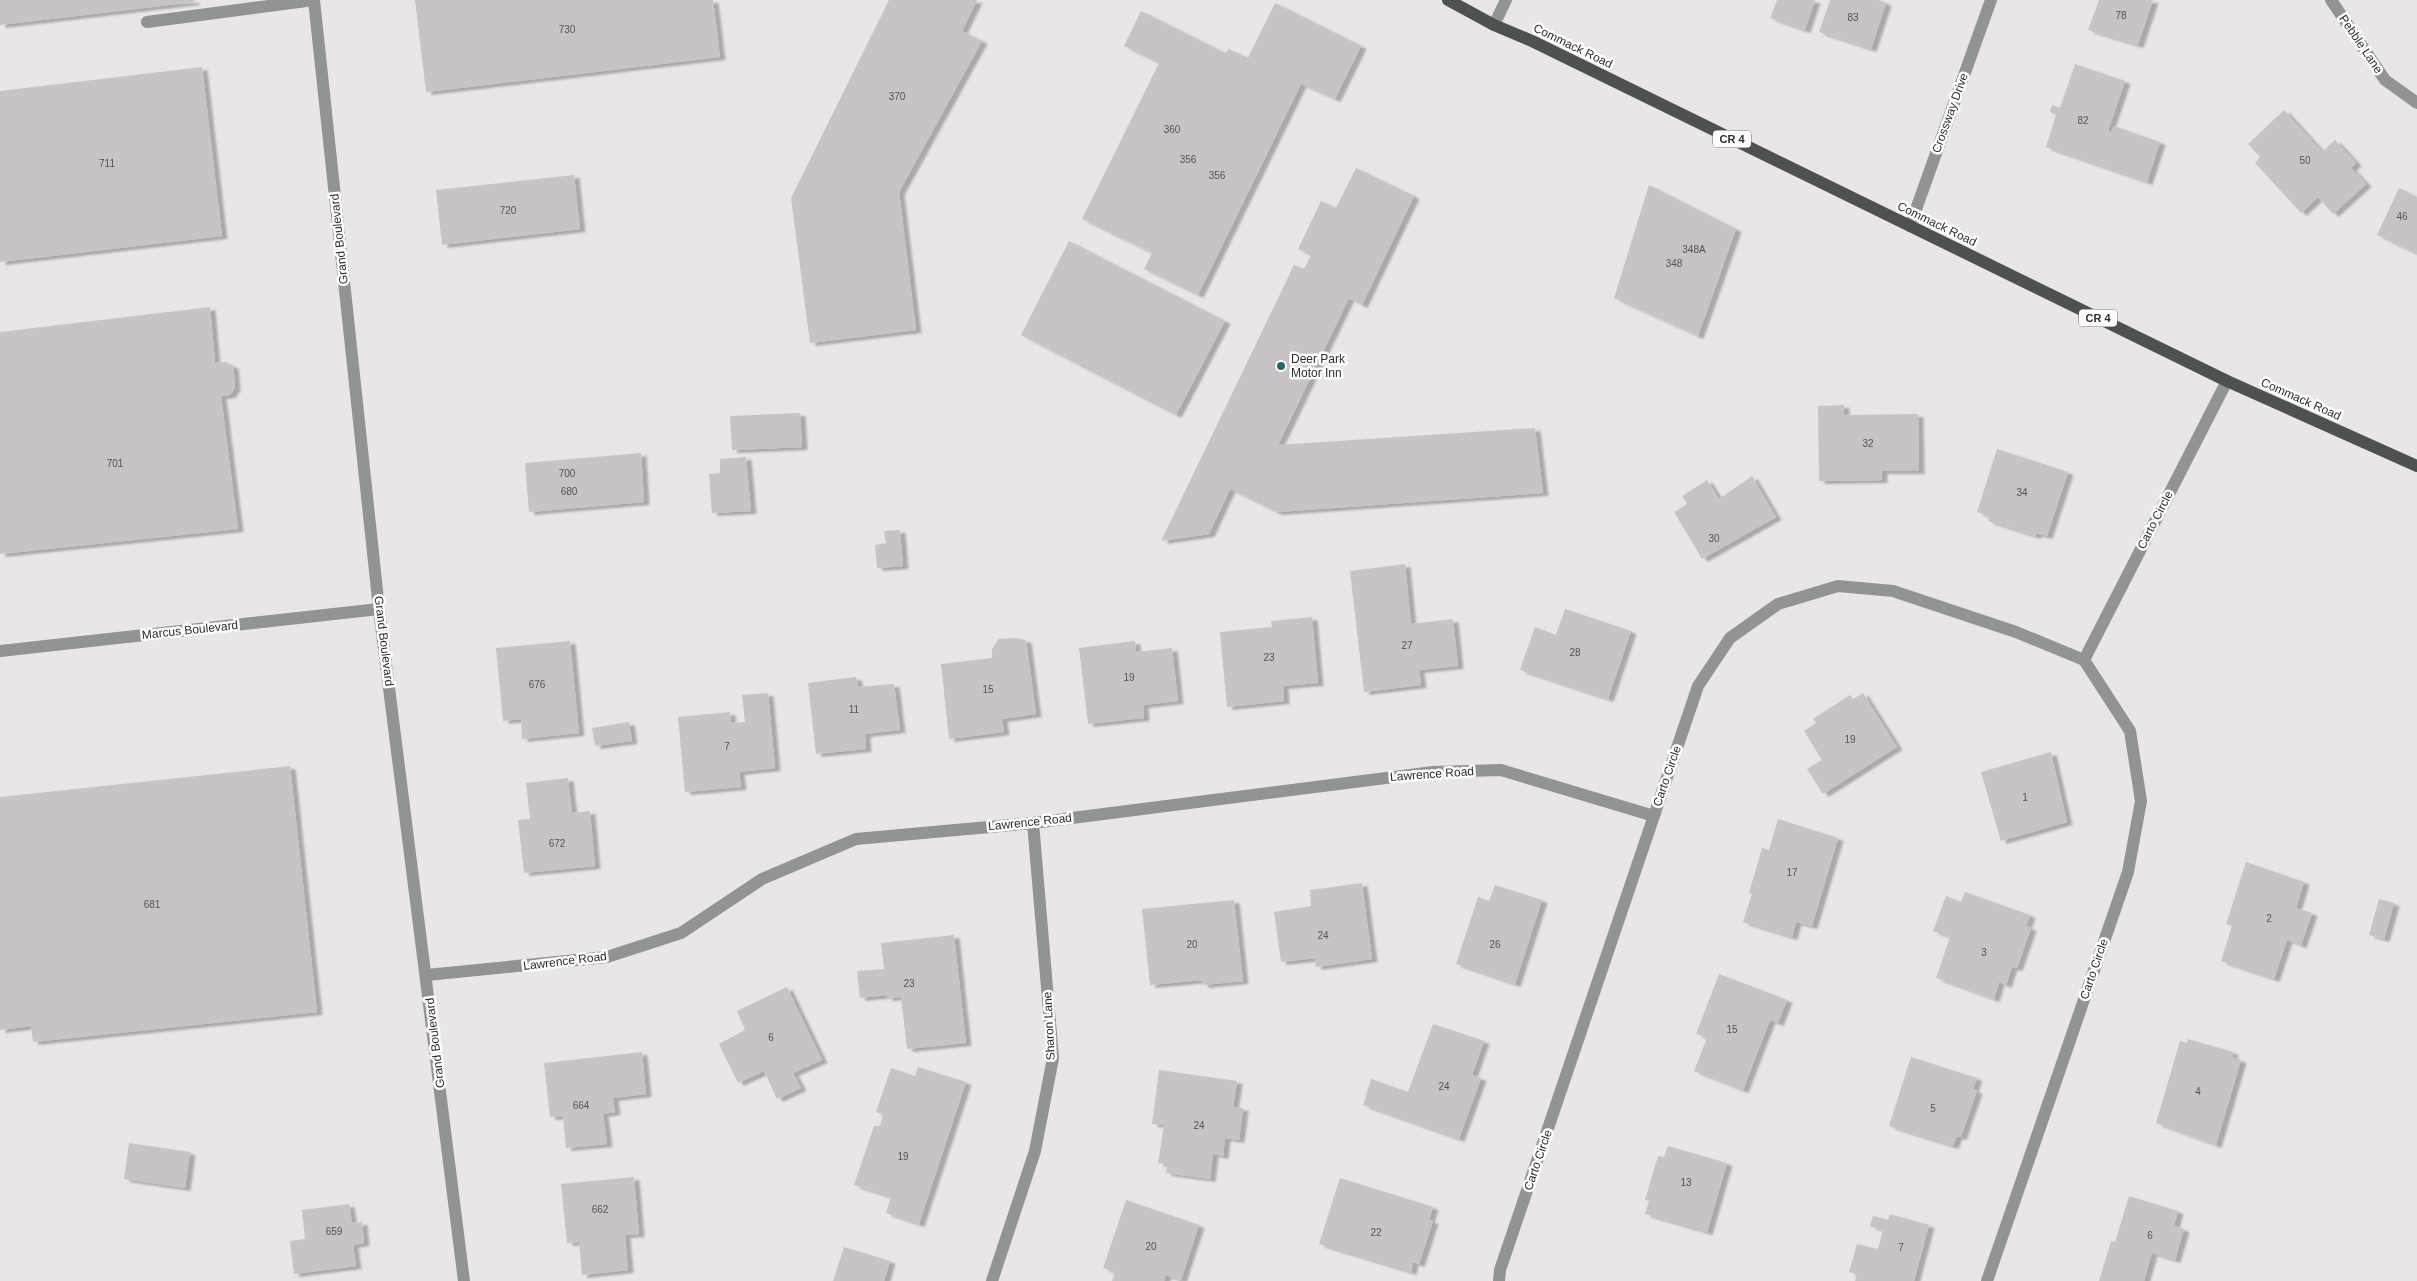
<svg xmlns="http://www.w3.org/2000/svg" width="2417" height="1281" viewBox="0 0 2417 1281" font-family="Arial,sans-serif">
<style>
.building{fill:#c8c3c6;filter:url(#shadow)}
.lines{fill:none;stroke-linecap:round;stroke-linejoin:round}
.service{stroke:#929494;stroke-width:12}
.minor{stroke:#929494;stroke-width:12}
.tertiary{stroke:#929494;stroke-width:12}
.primary{stroke:#4d5152;stroke-width:12}
.poi-dot{fill:#1e6a71;stroke:#fff;stroke-width:2}
.labels{text-anchor:middle;stroke-width:5;stroke-linejoin:round;paint-order:stroke}
.number-label{font-size:10px;fill:#545253}
.shield{fill:#fff;stroke:#6d6b6c;stroke-width:1}
.shield-label{font-size:11px;font-weight:bold;fill:#2e2c2d}
.street-label{font-size:12px;fill:#2e2c2d;stroke:#fff}
.poi-label{font-size:12px;fill:#2e2c2d;stroke:#fff;text-anchor:start}
</style>
<defs>
<filter id="shadow"><feDropShadow dx="5.5" dy="3" stdDeviation="1" flood-color="#0004"/></filter>
</defs>
<rect width="100%" height="100%" fill="#eae5e8"/>
<!-- building -->
<g class="building">
<path d="M0 0H194V2L0 25Z"/>
<path d="M415 0H713L720 57 426 92Z"/>
<path d="M889 0H977L962 31 982 41 899 192 916 330 810 343 791 198Z"/>
<path d="M1777 0H1815L1805 30 1770 18Z"/>
<path d="M1830 0H1879L1886 3 1871 49 1819 32Z"/>
<path d="M2099 0H2153L2138 45 2088 30Z"/>
<path d="M1275 3 1361 46 1335 99 1301 84 1198 295 1144 269 1152 253 1082 219 1159 63 1124 46 1141 11 1225 53 1229 49 1248 58Z"/>
<path d="M2075 64 2125 81 2108 131 2111 132 2114 126 2160 142 2147 182 2046 147 2056 115 2050 112 2052 105 2060 108Z"/>
<path d="M202 67 222 236 0 262V91Z"/>
<path d="M2284 110 2322 152 2335 140 2356 163 2351 168 2366 184 2333 214 2318 197 2301 213 2255 163 2260 157 2248 144Z"/>
<path d="M1356 168 1414 196 1362 305 1349 298 1278 445 1535 428 1543 493 1277 512 1230 489 1209 534 1161 541 1294 265 1304 269 1311 255 1298 249 1321 201 1336 208Z"/>
<path d="M574 175 580 229 442 245 436 190Z"/>
<path d="M1649 185 1736 229 1698 336 1614 298Z"/>
<path d="M2399 188 2417 197V254L2377 235Z"/>
<path d="M1069 241 1225 321 1176 415 1021 335Z"/>
<path d="M210 307 215 363 226 362 233 366 234 374 235 388 230 395 221 396 238 529 0 554V332Z"/>
<path d="M1844 405V415L1918 414 1919 471H1882V480L1819 481 1818 406Z"/>
<path d="M800 413 802 447 732 450 730 416Z"/>
<path d="M1997 449 2068 472 2047 536 2036 533V536L1988 521 1989 516 1977 512Z"/>
<path d="M641 453 644 502 529 512 525 463Z"/>
<path d="M746 457 751 511 712 513 709 474 720 473V459Z"/>
<path d="M1752 476 1776 517 1702 559 1674 512 1687 504 1682 496 1707 480 1719 499Z"/>
<path d="M900 530 903 566 877 568 875 545 886 543 884 531Z"/>
<path d="M1405 564 1411 624 1453 619 1458 666 1419 670 1421 685 1364 692 1350 571Z"/>
<path d="M1565 609 1631 631 1608 699 1520 670 1535 627 1556 635Z"/>
<path d="M1312 617 1318 683 1283 686 1284 701 1227 707 1220 632 1272 627 1271 621Z"/>
<path d="M1016 638 1026 640 1036 714 1002 719 1004 732 949 739 941 664 992 658V649L999 639Z"/>
<path d="M570 641 579 733 522 739 521 719 503 721 496 648Z"/>
<path d="M1135 641 1136 652 1172 648 1178 701 1143 705 1144 718 1088 724 1079 648Z"/>
<path d="M856 677 858 687 894 684 900 730 865 734 866 749 816 754 808 683Z"/>
<path d="M768 693 775 768 739 772 741 787 685 792 678 717 730 712 731 723 745 722 742 695Z"/>
<path d="M1863 693 1897 747 1823 794 1807 769 1822 760 1804 731 1816 723 1813 719 1850 695 1853 699Z"/>
<path d="M629 722 632 741 595 746 592 728Z"/>
<path d="M2051 752 2067 822 2001 841 1981 772Z"/>
<path d="M290 766 317 1012 33 1042 31 1026 0 1030V797Z"/>
<path d="M568 778 572 813 590 811 595 866 524 873 518 820 530 819 526 783Z"/>
<path d="M1778 819 1838 838 1812 926 1796 922 1792 937 1743 922 1752 894 1749 893 1762 848 1769 850Z"/>
<path d="M2246 862 2304 882 2296 908 2312 913 2301 945 2287 940 2274 979 2221 961 2232 926 2226 924Z"/>
<path d="M1362 883 1372 959 1316 967 1315 958 1281 962 1274 912 1311 906 1310 890Z"/>
<path d="M1495 885 1542 900 1515 984 1456 964 1478 897 1489 901Z"/>
<path d="M1965 892 2030 915 2026 926 2031 928 2017 968 2012 967 2006 985 1999 982 1994 999 1936 978 1950 937 1933 931 1946 896 1961 902Z"/>
<path d="M2379 899 2394 903 2384 939 2369 935Z"/>
<path d="M1234 900 1243 981 1203 985 1202 980 1150 985 1142 909Z"/>
<path d="M954 935 966 1043 907 1049 901 997 887 998V995L860 998 857 971 884 969 881 943Z"/>
<path d="M1719 974 1787 1000 1778 1023 1770 1020 1743 1090 1694 1071 1707 1038 1696 1034Z"/>
<path d="M787 987 822 1060 793 1073 801 1088 777 1099 764 1071 738 1083 719 1044 745 1030 737 1011Z"/>
<path d="M1433 1024 1484 1041 1472 1075 1481 1078 1459 1139 1363 1105 1371 1079 1408 1092Z"/>
<path d="M2188 1039 2233 1052 2232 1057 2241 1060 2216 1145 2156 1123 2180 1041 2187 1043Z"/>
<path d="M642 1052 646 1094 613 1098 615 1112 603 1114 607 1144 566 1148 563 1116 550 1117 544 1063Z"/>
<path d="M1911 1057 1977 1078 1973 1089 1977 1091 1961 1137 1957 1136 1953 1146 1889 1126Z"/>
<path d="M918 1067 966 1082 919 1224 886 1213 891 1197 854 1185 874 1126H880L883 1114 876 1112 891 1068 915 1076Z"/>
<path d="M1159 1070 1237 1081 1233 1107 1243 1108 1239 1140 1225 1138 1223 1156 1213 1154 1210 1179 1166 1173 1167 1164 1158 1163 1164 1125 1152 1124Z"/>
<path d="M129 1143 190 1152 185 1188 124 1179Z"/>
<path d="M1668 1146 1727 1163 1707 1232 1645 1214 1649 1201 1645 1200 1658 1156 1664 1157Z"/>
<path d="M634 1177 639 1234 625 1235 628 1270 582 1275 579 1242 567 1243 561 1184Z"/>
<path d="M1340 1178 1433 1207 1429 1220 1433 1221 1419 1264 1413 1262 1411 1272 1319 1244Z"/>
<path d="M2129 1196 2178 1211 2174 1226 2184 1229 2175 1260 2152 1253 2144 1281H2099L2111 1241 2115 1242Z"/>
<path d="M1126 1200 1199 1225 1181 1280 1166 1275 1164 1281H1112L1115 1272 1103 1268Z"/>
<path d="M349 1204 352 1223 362 1222 364 1243 353 1245 356 1266 294 1274 290 1241 305 1239 302 1210Z"/>
<path d="M1890 1214 1929 1225 1914 1281H1855L1857 1274 1849 1272 1857 1244 1878 1249 1883 1230 1870 1226 1873 1216 1888 1220Z"/>
<path d="M844 1247 890 1261 884 1281H833Z"/>
</g>
<g class="lines">
<!-- service -->
<path class="service" d="M147 22 314 0"/>
<!-- minor -->
<g class="minor">
<path d="M2331 0 2385 80 2417 103"/>
<path d="M1494 25 1506 0"/>
<path d="M1910 226 1991 0"/>
<path d="M0 651 379 609"/>
<path d="M2084 660 2227 381"/>
<path d="M427 975 607 957 681 933 762 879 856 839 1033 823 1433 772 1501 770 1654 816"/>
<path d="M992 1281 1035 1151 1053 1058 1033 823"/>
<path d="M1499 1281 1500 1270 1698 686 1730 638 1778 604 1838 586 1893 591 2016 632 2084 660 2130 731 2141 801 2128 872 1987 1281"/>
</g>
<!-- tertiary -->
<path class="tertiary" d="M314 0 379 609 464 1281"/>
<!-- primary -->
<path class="primary" d="M1448 0 1494 25 1532 41 2227 381 2417 466"/>
</g>
<!-- markers -->
<circle class="poi-dot" cx="1281" cy="366" r="5"/>
<g class="labels">
<!-- number labels -->
<g class="number-label">
<text x="2121" y="19">78</text>
<text x="1853" y="21">83</text>
<text x="567" y="33">730</text>
<text x="897" y="100">370</text>
<text x="2083" y="124">82</text>
<text x="1172" y="133">360</text>
<text x="1188" y="163">356</text>
<text x="2305" y="164">50</text>
<text x="107" y="167">711</text>
<text x="1217" y="179">356</text>
<text x="508" y="214">720</text>
<text x="2402" y="220">46</text>
<text x="1694" y="253">348A</text>
<text x="1674" y="267">348</text>
<text x="1868" y="447">32</text>
<text x="115" y="467">701</text>
<text x="567" y="477">700</text>
<text x="569" y="495">680</text>
<text x="2022" y="496">34</text>
<text x="1714" y="542">30</text>
<text x="1407" y="649">27</text>
<text x="1575" y="656">28</text>
<text x="1269" y="661">23</text>
<text x="1129" y="681">19</text>
<text x="537" y="688">676</text>
<text x="988" y="693">15</text>
<text x="854" y="713">11</text>
<text x="1850" y="743">19</text>
<text x="727" y="750">7</text>
<text x="2025" y="801">1</text>
<text x="557" y="847">672</text>
<text x="1792" y="876">17</text>
<text x="152" y="908">681</text>
<text x="2269" y="922">2</text>
<text x="1323" y="939">24</text>
<text x="1192" y="948">20</text>
<text x="1495" y="948">26</text>
<text x="1984" y="956">3</text>
<text x="909" y="987">23</text>
<text x="1732" y="1033">15</text>
<text x="771" y="1041">6</text>
<text x="1444" y="1090">24</text>
<text x="2198" y="1095">4</text>
<text x="581" y="1109">664</text>
<text x="1933" y="1112">5</text>
<text x="1199" y="1129">24</text>
<text x="903" y="1160">19</text>
<text x="1686" y="1186">13</text>
<text x="600" y="1213">662</text>
<text x="334" y="1235">659</text>
<text x="1376" y="1236">22</text>
<text x="2150" y="1239">6</text>
<text x="1151" y="1250">20</text>
<text x="1901" y="1251">7</text>
</g>
<!-- shield labels -->
<g class="shield">
<rect x="1713" y="130.5" width="38" height="17" rx="4"/>
<rect x="2079" y="309.5" width="38" height="17" rx="4"/>
</g>
<g class="shield-label">
<text x="1732" y="143">CR 4</text>
<text x="2098" y="322">CR 4</text>
</g>
<!-- street labels -->
<g class="street-label">
<text transform="translate(2361 44) rotate(56)" y="4">Pebble Lane</text>
<text transform="translate(1573 46) rotate(26)" y="4">Commack Road</text>
<text transform="translate(1950 113) rotate(-70)" y="4">Crossway Drive</text>
<text transform="translate(1937 224) rotate(26)" y="4">Commack Road</text>
<text transform="translate(339 239) rotate(-96)" y="4">Grand Boulevard</text>
<text transform="translate(2301 399) rotate(24)" y="4">Commack Road</text>
<text transform="translate(2155 520) rotate(-63)" y="4">Carto Circle</text>
<text transform="translate(190 630) rotate(-6)" y="4">Marcus Boulevard</text>
<text transform="translate(384 641) rotate(83)" y="4">Grand Boulevard</text>
<text transform="translate(1432 774) rotate(-4)" y="4">Lawrence Road</text>
<text transform="translate(1667 776) rotate(-71)" y="4">Carto Circle</text>
<text transform="translate(1030 822) rotate(-6)" y="4">Lawrence Road</text>
<text transform="translate(565 961) rotate(-7)" y="4">Lawrence Road</text>
<text transform="translate(2094 969) rotate(-71)" y="4">Carto Circle</text>
<text transform="translate(1049 1026) rotate(-93)" y="4">Sharon Lane</text>
<text transform="translate(435 1043) rotate(-97)" y="4">Grand Boulevard</text>
<text transform="translate(1538 1160) rotate(-71)" y="4">Carto Circle</text>
</g>
<!-- poi labels -->
<g class="poi-label">
<text x="1291" y="363">Deer Park<tspan x="1291" dy="14">Motor Inn</tspan></text>
</g>
</g>
</svg>
